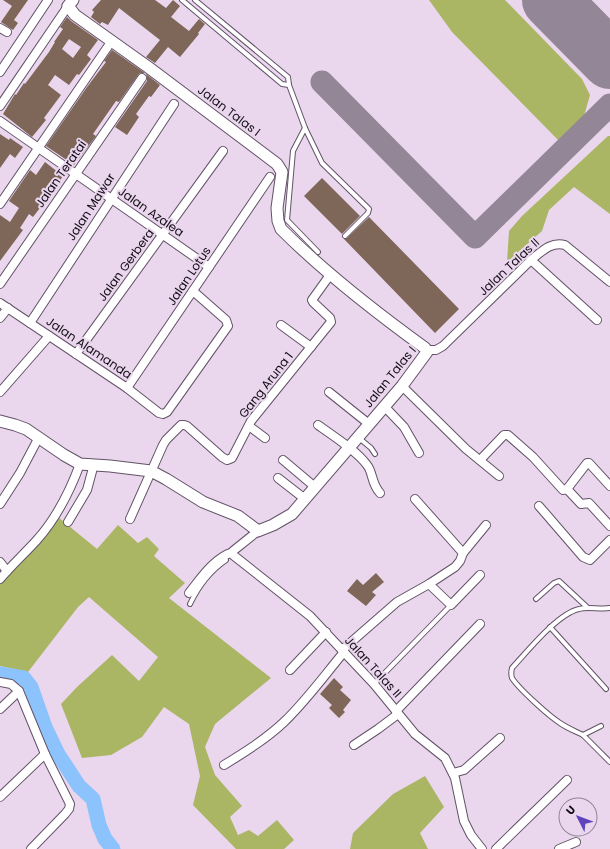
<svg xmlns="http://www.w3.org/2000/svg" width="610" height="849" viewBox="0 0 610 849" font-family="Poppins,sans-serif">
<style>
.green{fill:#aab664}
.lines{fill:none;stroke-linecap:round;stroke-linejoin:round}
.river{stroke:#8cc3fc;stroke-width:15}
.taxiway{stroke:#938696;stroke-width:23}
.runway{stroke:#938696;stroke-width:58}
.building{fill:#7e6658;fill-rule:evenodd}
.service-casing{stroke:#625266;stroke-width:6}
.minor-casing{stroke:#625266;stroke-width:10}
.tertiary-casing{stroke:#625266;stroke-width:13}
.service{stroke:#fff;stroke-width:4}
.minor{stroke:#fff;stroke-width:8}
.tertiary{stroke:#fff;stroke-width:11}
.labels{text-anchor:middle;stroke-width:4;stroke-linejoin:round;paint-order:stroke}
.street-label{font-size:12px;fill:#130d15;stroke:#ead7ee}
</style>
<rect width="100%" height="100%" fill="#ead7ee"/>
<!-- green -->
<g class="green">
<path d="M429 0H505L582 79 590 95 584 116 560 142 452 32Z"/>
<path d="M608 136H610V214L574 187 549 210 542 231 507 262 509 231 522 216Z"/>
<path d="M50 516 58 517 97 549 118 525 138 543 147 537 159 549 154 556 185 583 169 598 271 678 215 724 205 747 215 775 242 806 230 817 238 835 249 830 258 836 277 820 294 840 284 849H236L193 805 200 776 189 724 164 707 142 737 111 755 82 758 61 704 77 687 112 655 139 681 158 657 89 597 78 607 28 672 0 666V584Z"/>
<path d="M425 776 444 807 420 833 428 849H350L353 833 393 794Z"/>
</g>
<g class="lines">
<!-- river -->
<path class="river" d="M0 674 24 678 31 687 45 727 58 754 79 786 93 799 99 825 105 839 113 849"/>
<!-- taxiway -->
<path class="taxiway" d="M322 82 475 237 610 105"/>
<!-- runway -->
<path class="runway" d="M551 0 610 60"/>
</g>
<!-- building -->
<g class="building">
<path d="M3 0H28L14 20 18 23 13 30 1 22 12 6Z"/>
<path d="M101 0H155L166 8 173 0 180 6 171 17 189 31 199 19 205 24 198 33 199 34 180 57 168 47 155 63 146 57 160 40 119 8 108 25 102 22 100 24 91 17 94 12 92 10Z"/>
<path d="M67 17 71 21 98 40 87 55 91 59 79 75 77 74 69 85 55 75 48 85 61 95 44 118 46 120 32 137 3 114 15 94 16 95 24 83 25 84 49 52 55 42H54L63 29 60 27ZM69 39 81 47 73 58 62 49Z"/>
<path d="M112 50 145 73H140L138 75 119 102 116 101 93 134 96 136 74 165 46 146 87 87 106 62 104 61Z"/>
<path d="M146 74 160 85 151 97 149 96 136 114 139 117 127 135 115 127 147 81V78Z"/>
<path d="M0 134 9 140 10 138 23 147 15 158 10 154 0 168Z"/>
<path d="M45 162 63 176 50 195 33 217 29 214 20 228 23 230 0 261V215L10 222 19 208 9 201 30 170 36 175Z"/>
<path d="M322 178 360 216 342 234 304 196Z"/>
<path d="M369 217 459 309 435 333 344 239 347 238Z"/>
<path d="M376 573 384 582 372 592 376 595 366 606 347 591 357 579 363 585Z"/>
<path d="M334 678 343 687 340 690 351 700 343 710 345 712 339 718 329 708 332 705 320 694Z"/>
</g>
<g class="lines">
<!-- service casing -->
<g class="service-casing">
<g id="service">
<path d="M182 0 282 84 289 85"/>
<path d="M195 0 288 77 289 85 305 128 322 163 369 209 368 213 345 236"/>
<path d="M305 128 293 151 287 220 318 252"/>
<path d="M359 438 371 448 375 454"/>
<path d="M536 599 554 583 559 581 588 608"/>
<path d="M190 604C198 587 210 571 226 560"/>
<path d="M550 627 606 689"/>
<path d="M374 684 451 605"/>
<path d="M601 726 583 735C575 731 567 728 560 723 549 716 519 689 512 678 511 675 511 672 512 668 527 652 557 614 579 609 589 606 600 610 610 608"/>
<path d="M583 735 610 762"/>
</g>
</g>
<!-- minor casing -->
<g class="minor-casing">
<g id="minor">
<path d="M0 28 7 32"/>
<path d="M0 72 48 0"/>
<path d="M0 106 68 6"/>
<path d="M0 121 209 267"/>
<path d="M0 204 111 42"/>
<path d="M531 260 597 320"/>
<path d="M0 284 142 78"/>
<path d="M0 303 127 388 159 413 163 414 167 412 228 326 226 320 193 291"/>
<path d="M0 318 8 308"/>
<path d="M30 323 174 104"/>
<path d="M281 325 311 347"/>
<path d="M427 350H436L443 346 531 260C541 252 551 241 565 245L610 282"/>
<path d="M76 354 223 151"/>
<path d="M402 386 466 449 499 476"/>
<path d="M127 388 270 177"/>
<path d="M0 392 49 336"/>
<path d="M329 392 369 424"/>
<path d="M384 406 404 427 419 453"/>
<path d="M318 425C333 436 356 450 367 465 373 472 371 483 380 493"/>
<path d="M249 426 265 438"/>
<path d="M283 460 315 487"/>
<path d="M480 460 504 435H508L533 457 563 490 567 489 587 463H589L610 486"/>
<path d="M278 478 305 499"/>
<path d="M567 489 581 504 589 503 610 526"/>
<path d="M415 499 463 553"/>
<path d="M0 504 20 473 39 437"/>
<path d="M539 506 583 557 590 560 610 540"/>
<path d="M130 519 163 445 166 440 181 425H184L187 426 222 457 227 460 232 458 251 421 331 322 330 318 313 302 312 300 330 275"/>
<path d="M68 522 87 490 94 464"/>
<path d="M258 531 233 551V555L310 616 374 684 415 734 445 758 455 778 464 821 471 835 482 849"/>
<path d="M0 562 7 571"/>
<path d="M0 579C11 566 24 554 36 541 56 519 70 491 80 464"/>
<path d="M429 584 451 605 480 575"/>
<path d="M189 593C201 578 214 558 233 552"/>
<path d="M342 650 397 602 429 584 455 567 460 561 463 553 486 525"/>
<path d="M290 670 326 632"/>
<path d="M0 682 11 684 19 691 45 754 70 804 69 809 65 814 31 849"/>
<path d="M0 709 19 691"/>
<path d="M396 711 480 624"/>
<path d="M354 745 378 729 398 714"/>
<path d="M224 765C245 752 266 739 284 722 306 701 324 676 344 652"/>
<path d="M453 773 464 770 500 738"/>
<path d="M0 797 45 754"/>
<path d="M496 849 567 780"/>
<path d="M559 849 576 842"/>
</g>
</g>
<!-- tertiary casing -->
<g class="tertiary-casing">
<path id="tertiary" d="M0 421 15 425 26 429 64 455 80 464 110 466 151 471 166 479 203 502 238 516 258 531 273 525 292 514 402 386 427 352 425 348C374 311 325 273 281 229L278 221 277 208 282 172 277 164 148 67 75 15 68 6 73 0"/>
</g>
<!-- service -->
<use href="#service" class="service"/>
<!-- minor -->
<use href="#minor" class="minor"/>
<!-- tertiary -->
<use href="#tertiary" class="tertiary"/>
</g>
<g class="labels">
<!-- street labels -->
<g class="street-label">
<text transform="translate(229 111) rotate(37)" y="4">Jalan Talas I</text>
<text transform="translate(61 174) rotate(-55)" y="4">Jalan Teratai</text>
<text transform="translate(91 207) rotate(-57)" y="4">Jalan Mawar</text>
<text transform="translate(151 212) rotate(35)" y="4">Jalan Azalea</text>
<text transform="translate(126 265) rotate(-54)" y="4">Jalan Gerbera</text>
<text transform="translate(509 267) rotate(-43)" y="4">Jalan Talas II</text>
<text transform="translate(189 276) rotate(-56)" y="4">Jalan Lotus</text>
<text transform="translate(89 348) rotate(34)" y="4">Jalan Alamanda</text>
<text transform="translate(390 377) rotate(-51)" y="4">Jalan Talas I</text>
<text transform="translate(266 385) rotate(-52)" y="4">Gang Aruna 1</text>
<text transform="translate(373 667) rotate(48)" y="4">Jalan Talas II</text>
</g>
</g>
<!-- north arrow -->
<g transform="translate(578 817) rotate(312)"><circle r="19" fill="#ead7ee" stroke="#948697"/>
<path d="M0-3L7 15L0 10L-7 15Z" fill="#6043bc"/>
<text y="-6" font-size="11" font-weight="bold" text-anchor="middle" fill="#130d15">U</text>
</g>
</svg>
